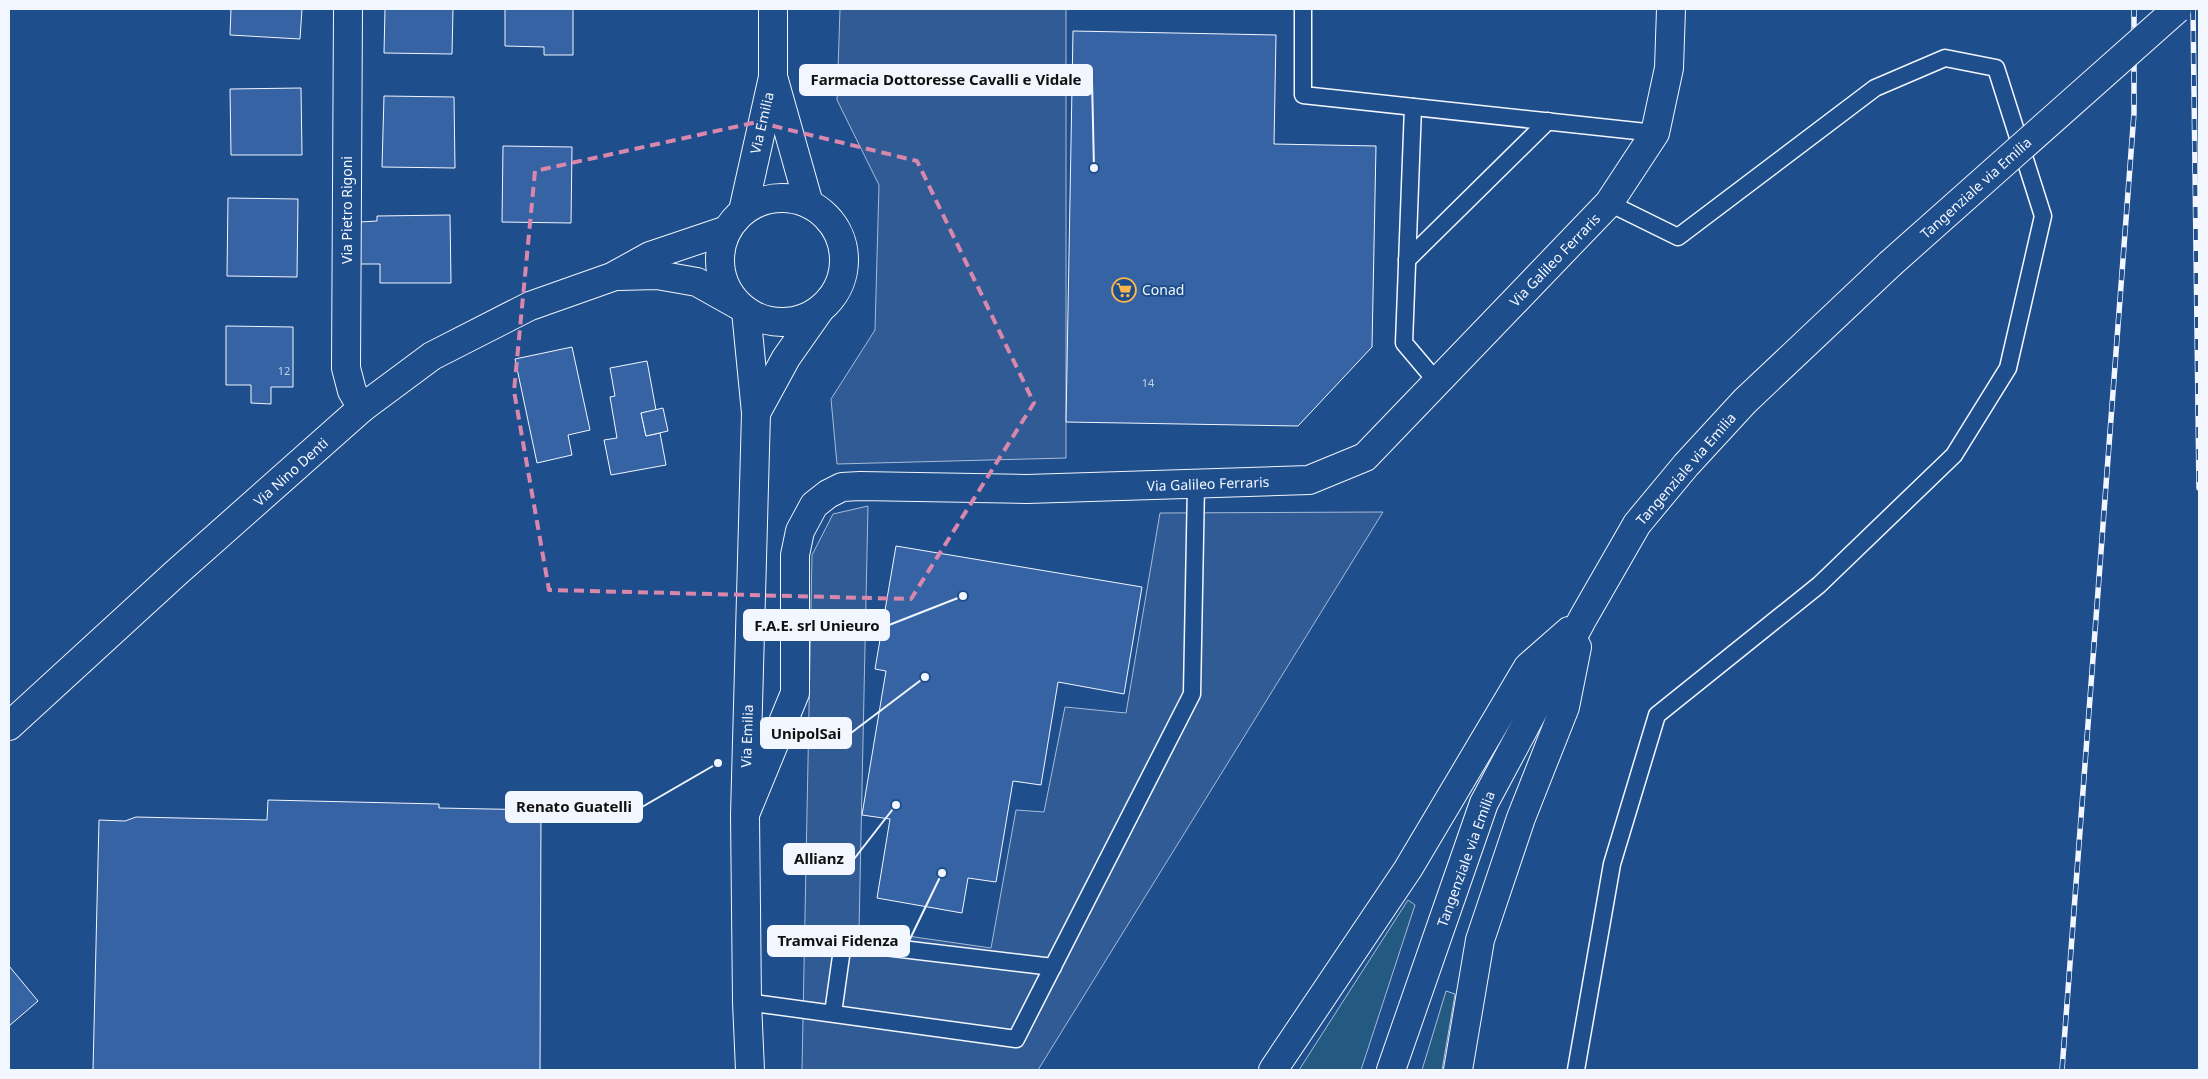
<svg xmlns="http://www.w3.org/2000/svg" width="2208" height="1079" viewBox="0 0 2208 1079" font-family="'Noto Sans',sans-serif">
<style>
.green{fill:#245a82;stroke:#a8bbd7}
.parking{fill:#305b95;stroke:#a8bbd7}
.building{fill:#3563a3;stroke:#f2f6ff}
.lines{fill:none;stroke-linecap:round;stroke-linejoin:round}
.service-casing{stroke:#f2f6ff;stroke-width:19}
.minor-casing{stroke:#f2f6ff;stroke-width:30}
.tertiary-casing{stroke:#f2f6ff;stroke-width:30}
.secondary-casing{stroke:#f2f6ff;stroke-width:30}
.primary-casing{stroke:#f2f6ff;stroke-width:30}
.service{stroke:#1f4e8c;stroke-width:16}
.minor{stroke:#1f4e8c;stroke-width:28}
.tertiary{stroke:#1f4e8c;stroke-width:28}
.secondary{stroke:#1f4e8c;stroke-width:28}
.primary{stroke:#1f4e8c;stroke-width:28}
.rail-casing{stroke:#f2f6ff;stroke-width:5.5}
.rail{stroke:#1f4e8c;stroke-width:4;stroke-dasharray:11;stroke-linecap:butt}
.primary-bridge-casing{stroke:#f2f6ff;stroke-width:30;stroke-linecap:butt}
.primary-bridge{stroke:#1f4e8c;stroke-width:28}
.marked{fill:none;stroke:#da87ad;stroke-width:4;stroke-dasharray:10 6;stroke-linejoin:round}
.labels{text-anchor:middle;stroke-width:4;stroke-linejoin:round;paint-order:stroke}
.number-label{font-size:11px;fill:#c3d1e8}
.street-label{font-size:14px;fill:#f2f6ff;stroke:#1f4e8c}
.poi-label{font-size:14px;fill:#f2f6ff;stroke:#1f4e8c;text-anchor:start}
.leader{fill:none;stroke:#f2f6ff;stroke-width:2}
.callout-dot{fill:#f2f6ff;stroke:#1f4e8c;stroke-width:2}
.callout{fill:#f2f6ff;stroke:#f2f6ff;stroke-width:2}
.callout-label{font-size:15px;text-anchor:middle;font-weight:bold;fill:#111}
</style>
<rect width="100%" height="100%" fill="#1f4e8c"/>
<!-- green -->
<g class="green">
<path d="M1408 900 1415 905 1361 1070H1299Z"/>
<path d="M1446 991 1455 994 1442 1070H1422Z"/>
</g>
<!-- parking -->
<g class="parking">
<path d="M840 9H1066V458L837 464 831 399 875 330 879 185 837 100Z"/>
<path d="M868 506 859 929 991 948 1016 810 1044 812 1065 707 1126 713 1160 513 1383 512 1038 1070H802L812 555 833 514Z"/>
</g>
<!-- building -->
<g class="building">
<path d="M231 9H302L300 39 230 35Z"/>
<path d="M385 9H453L452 54 384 53Z"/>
<path d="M505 9H573V55H544V47L505 46Z"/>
<path d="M1073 31 1276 35 1274 144 1376 146 1372 347 1298 426 1066 422Z"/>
<path d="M301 88 302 155H231L230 89Z"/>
<path d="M384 96 454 97 455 168 382 167Z"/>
<path d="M503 146 572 147 571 223 502 222Z"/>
<path d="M228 198 298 199 297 277 227 276Z"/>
<path d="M450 215 451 283H380V264H360V222L377 221V216Z"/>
<path d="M226 326 293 327V387H271V404L251 403V385H226Z"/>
<path d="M572 347 590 430 568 435 572 455 537 463 515 359Z"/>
<path d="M647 361 656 410 641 413 646 436 660 433 666 465 611 475 604 440 617 438 610 397 615 396 610 368Z"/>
<path d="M663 408 668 431 646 436 641 413Z"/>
<path d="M896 546 1142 587 1124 694 1058 682 1041 785 1013 781 996 882 968 878 962 913 877 898 890 819 862 815 886 671 875 669Z"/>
<path d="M268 800 439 804V808L541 810 540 1070H93L99 820 125 821 136 817 267 820Z"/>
<path d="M9 966 38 1001 9 1026Z"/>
</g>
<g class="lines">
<!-- service casing -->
<g class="service-casing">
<g id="service">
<path d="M1303 9V95L1655 133"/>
<path d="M1413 107 1404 343 1437 382"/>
<path d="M1407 260 1548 121"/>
<path d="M747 1002 1016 1039 1192 694 1196 484"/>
<path d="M833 1013 843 942 1053 967"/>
<path d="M1576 1070 1612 864 1657 715 1819 585 1954 455 2008 368 2043 216 1996 68 1945 58 1875 88 1678 237 1609 203"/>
</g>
</g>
<!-- minor casing -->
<g class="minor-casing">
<g id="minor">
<path d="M348 9 346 368 352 391 362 408"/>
<path d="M746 812 795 693V555L800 531 814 505 828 494 842 487 860 486 1027 489 1309 480 1365 457 1609 203 1655 133 1669 68 1671 9"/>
</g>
</g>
<!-- tertiary casing -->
<g class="tertiary-casing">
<g id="tertiary">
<path d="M619 276 657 275 697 282 738 305"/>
<path d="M9 726 176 573 362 408 432 356 530 306 612 277 650 256 727 230"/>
</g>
</g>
<!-- secondary casing -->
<g class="secondary-casing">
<g id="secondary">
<path d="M774 80 809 204"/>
<circle cx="782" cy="260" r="62"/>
<path d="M743 211 773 77V9"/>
<path d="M746 311 756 413 745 815 747 1002 750 1070"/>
<path d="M756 413 786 358 819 311"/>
</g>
</g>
<!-- primary casing -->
<g class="primary-casing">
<g id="primary">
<path d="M1273 1070 1408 869 1528 667 1569 631"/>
<path d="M1391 1070 1484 803 1583 618 1637 524 1686 465 1745 401 1890 264"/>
<path d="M1458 1070 1480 940 1521 818 1565 707 1577 647"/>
</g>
</g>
<!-- service -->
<use href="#service" class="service"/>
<!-- minor -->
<use href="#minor" class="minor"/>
<!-- tertiary -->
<use href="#tertiary" class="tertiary"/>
<!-- secondary -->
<use href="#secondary" class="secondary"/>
<!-- primary -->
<use href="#primary" class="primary"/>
<!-- rail casing -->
<g class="rail-casing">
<g id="rail">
<path d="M2193 9 2199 488"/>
<path d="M2062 1070 2134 113V9"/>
</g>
</g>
<!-- rail -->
<use href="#rail" class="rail"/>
<!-- primary-bridge casing -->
<g class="primary-bridge-casing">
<path id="primary-bridge" d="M1890 264 2177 9"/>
</g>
<!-- primary-bridge -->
<use href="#primary-bridge" class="primary-bridge"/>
</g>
<!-- marked area -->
<path class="marked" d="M757 122 917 161 1034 403 911 599 549 590 514 391 535 171Z"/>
<!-- icons -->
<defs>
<g id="supermarket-ring" transform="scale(1.25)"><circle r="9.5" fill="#1f4e8c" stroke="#ffb74d" stroke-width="1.5"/><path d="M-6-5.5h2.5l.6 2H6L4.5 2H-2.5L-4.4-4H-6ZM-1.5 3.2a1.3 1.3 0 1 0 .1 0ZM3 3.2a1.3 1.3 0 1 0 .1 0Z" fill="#ffb74d"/></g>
</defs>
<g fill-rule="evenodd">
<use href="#supermarket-ring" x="1124" y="290"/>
</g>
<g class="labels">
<!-- number labels -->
<g class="number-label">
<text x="284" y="375">12</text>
<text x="1148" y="387">14</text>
</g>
<!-- street labels -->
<g class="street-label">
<text transform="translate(762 123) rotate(-77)" y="5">Via Emilia</text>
<text transform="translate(1976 188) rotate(-42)" y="5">Tangenziale via Emilia</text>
<text transform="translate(347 210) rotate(-90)" y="5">Via Pietro Rigoni</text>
<text transform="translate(1555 260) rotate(-46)" y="5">Via Galileo Ferraris</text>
<text transform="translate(1686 469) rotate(-49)" y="5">Tangenziale via Emilia</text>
<text transform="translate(291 472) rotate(-42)" y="5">Via Nino Denti</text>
<text transform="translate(1208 484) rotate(-2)" y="5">Via Galileo Ferraris</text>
<text transform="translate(747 736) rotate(-88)" y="5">Via Emilia</text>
<text transform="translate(1466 859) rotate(-70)" y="5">Tangenziale via Emilia</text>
</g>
<!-- poi labels -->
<g class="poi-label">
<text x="1142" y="295">Conad</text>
</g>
</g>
<!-- callouts -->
<path class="leader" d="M1094 168L1092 80M963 596L889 625M925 677L851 733M718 763L642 807M896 805L854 859M942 873L909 941"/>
<g class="callout-dot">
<circle cx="1094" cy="168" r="5"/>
<circle cx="963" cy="596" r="5"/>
<circle cx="925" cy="677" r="5"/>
<circle cx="718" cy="763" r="5"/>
<circle cx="896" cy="805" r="5"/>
<circle cx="942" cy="873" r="5"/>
</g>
<g class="callout">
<rect x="800" y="65" width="292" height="30" rx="5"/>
<rect x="744" y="610" width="145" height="30" rx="5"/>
<rect x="761" y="718" width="90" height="30" rx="5"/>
<rect x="506" y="792" width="136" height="30" rx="5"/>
<rect x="784" y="844" width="70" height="30" rx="5"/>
<rect x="768" y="926" width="141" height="30" rx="5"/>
</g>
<g class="callout-label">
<text x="946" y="85">Farmacia Dottoresse Cavalli e Vidale</text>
<text x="817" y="631">F.A.E. srl Unieuro</text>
<text x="806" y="739">UnipolSai</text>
<text x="574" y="812">Renato Guatelli</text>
<text x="819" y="864">Allianz</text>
<text x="838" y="946">Tramvai Fidenza</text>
</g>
<!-- border -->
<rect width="2208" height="1079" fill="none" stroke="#f2f6ff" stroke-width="20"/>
</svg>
